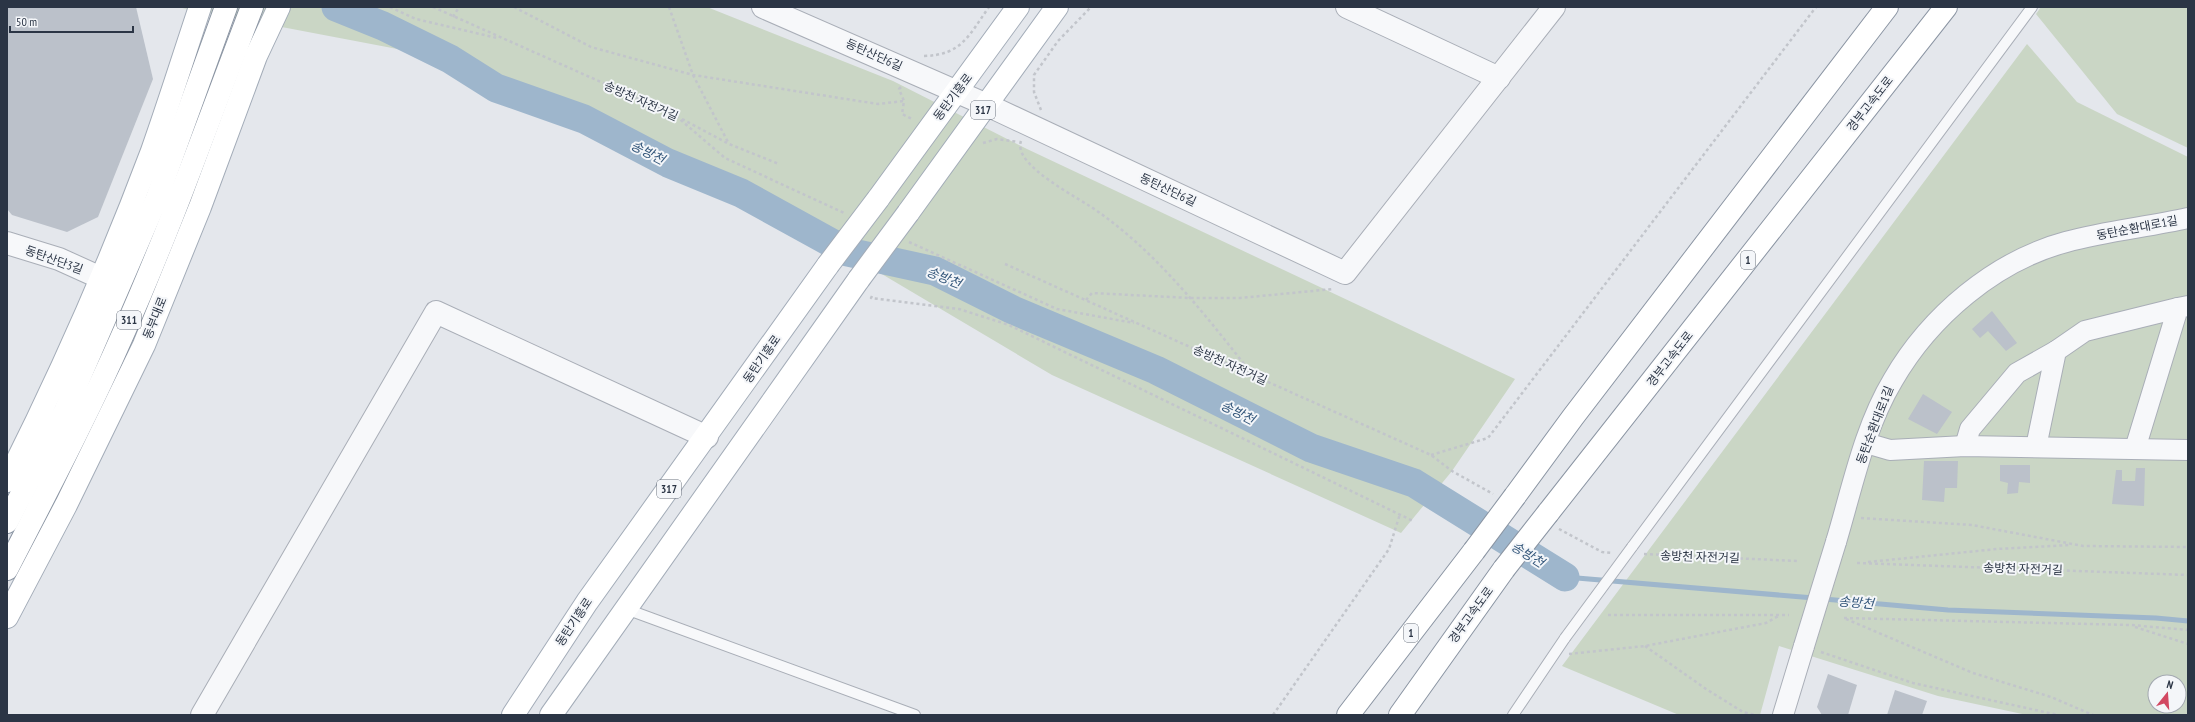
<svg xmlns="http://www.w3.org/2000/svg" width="2195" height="722" viewBox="0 0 2195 722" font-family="'PT Sans Narrow','Noto Sans KR',sans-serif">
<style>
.green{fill:#cad6c5;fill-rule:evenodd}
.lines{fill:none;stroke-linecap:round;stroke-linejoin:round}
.stream{stroke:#9eb6cc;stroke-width:5}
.river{stroke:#9eb6cc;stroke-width:29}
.building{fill:#bbc1ca}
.service-casing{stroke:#a9aeb7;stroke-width:12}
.minor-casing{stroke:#a9aeb7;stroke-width:22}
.tertiary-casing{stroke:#a9aeb7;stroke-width:24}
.primary-casing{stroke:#a3acb8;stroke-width:24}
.trunk-casing{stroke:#8b95a3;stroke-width:24}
.motorway-casing{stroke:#8b95a3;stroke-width:24}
.path{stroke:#c2c5cb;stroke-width:2.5;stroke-dasharray:3 3;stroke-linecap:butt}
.service{stroke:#f7f8fa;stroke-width:10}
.minor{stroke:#f7f8fa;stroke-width:20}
.tertiary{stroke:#f7f8fa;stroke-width:22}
.primary{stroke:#fff;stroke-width:22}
.trunk{stroke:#fff;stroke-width:22}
.motorway{stroke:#fff;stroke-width:22}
.service-bridge-casing{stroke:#a9aeb7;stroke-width:12;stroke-linecap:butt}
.minor-bridge-casing{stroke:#a9aeb7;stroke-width:22;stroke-linecap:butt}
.primary-bridge-casing{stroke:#a3acb8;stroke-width:24;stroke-linecap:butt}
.motorway-bridge-casing{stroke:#8b95a3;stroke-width:24;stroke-linecap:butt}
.service-bridge{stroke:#f7f8fa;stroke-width:10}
.minor-bridge{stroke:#f7f8fa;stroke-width:20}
.primary-bridge{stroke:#fff;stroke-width:22}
.motorway-bridge{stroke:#fff;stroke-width:22}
.labels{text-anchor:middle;stroke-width:4;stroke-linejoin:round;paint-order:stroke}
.shield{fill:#f4f6f9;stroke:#676f7b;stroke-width:1}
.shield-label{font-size:11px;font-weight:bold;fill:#2b3545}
.street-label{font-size:12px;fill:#2b3545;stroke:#f4f6f9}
.water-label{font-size:13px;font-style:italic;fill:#33567a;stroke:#f4f6f9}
</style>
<rect width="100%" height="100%" fill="#e4e7ec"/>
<!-- green -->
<g class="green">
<path d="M177 7H707L893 81 1027 149 1515 379 1452 471 1401 533 1052 375 821 238 450 59Z"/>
<path d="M2041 7H2188V148L2117 114 2036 14Z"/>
<path d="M2027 44 2077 102 2188 157V715H2027L1938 696 1779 646 1760 715H1679L1562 666ZM2155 682H2179V706H2155Z"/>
</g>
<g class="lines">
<!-- stream -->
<g class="stream">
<path d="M1565 577 1814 598"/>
<path d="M1824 599 1948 610 2156 618 2188 621"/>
</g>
<!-- river -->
<path class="river" d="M336 7 383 26 450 59 496 88 584 119 668 163 741 193 848 252 935 271 1013 310 1156 370 1311 448 1414 483 1565 577"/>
</g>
<!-- building -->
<g class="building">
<path d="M7 7H136L153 79 98 217 67 232 12 215 7 209Z"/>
<path d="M1992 311 2017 343 2006 351 1988 331 1980 338 1972 329Z"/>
<path d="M1923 394 1952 412 1937 434 1908 419Z"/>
<path d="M1924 461H1958L1957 488H1945L1944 502 1922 500Z"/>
<path d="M2000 465H2030V483L2019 482 2018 493 2007 494 2008 483 2000 481Z"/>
<path d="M2136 468H2145L2144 506 2112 504 2116 470H2122V481H2135Z"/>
<path d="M1828 674 1857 685 1848 715H1822L1817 707Z"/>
<path d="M1895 690 1927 701 1922 715H1887Z"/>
</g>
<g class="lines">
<!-- service casing -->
<g class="service-casing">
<g id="service">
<path d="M1632 547 2032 7"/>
<path d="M626 609 915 715"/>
<path d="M1513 715 1565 638"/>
</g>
</g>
<!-- minor casing -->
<g class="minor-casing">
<g id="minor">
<path d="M1866 443 1890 450 1965 446 2188 450"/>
<path d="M1965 446 1970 429 2017 373 2056 351"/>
<path d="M2036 447 2056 351 2085 331 2178 308"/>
<path d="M2135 449 2178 308 2188 306"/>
<path d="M1836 542C1852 489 1864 428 1893 380 1930 316 1995 261 2066 242 2106 231 2148 227 2188 218"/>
<path d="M1783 715 1804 646"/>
</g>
</g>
<!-- tertiary casing -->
<g class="tertiary-casing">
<g id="tertiary">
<path d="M763 7 987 105 1345 273 1554 7"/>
<path d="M1347 7 1499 78"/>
<path d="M7 243 59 259 101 278"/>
<path d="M202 715 436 312 707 437"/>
</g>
</g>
<!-- primary casing -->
<g class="primary-casing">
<g id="primary">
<path d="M878 199 1018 7"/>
<path d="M908 213 1057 7"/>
<path d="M7 481C61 374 110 263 152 151 169 103 184 55 200 7"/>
<path d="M7 617 66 505 144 345 200 207 256 56 279 7"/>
<path d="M513 715 587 602 828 265"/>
<path d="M551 715 859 279"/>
</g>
</g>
<!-- trunk casing -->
<g class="trunk-casing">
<g id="trunk">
<path d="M7 522 65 411 157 198 226 7"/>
<path d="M7 569C47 491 88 414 123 334 171 227 210 116 252 7"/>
</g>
</g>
<!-- motorway casing -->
<g class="motorway-casing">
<g id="motorway">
<path d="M1515 496 1573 417 1887 7"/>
<path d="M1548 513 1946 7"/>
<path d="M1348 715 1474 551"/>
<path d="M1400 715 1504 569"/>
</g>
</g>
<!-- path -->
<g class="path">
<path d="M390 7 416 19 497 38"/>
<path d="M433 7 677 116"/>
<path d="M514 7 591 47 693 75 878 104 904 101"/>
<path d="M669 7 693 75 729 144"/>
<path d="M453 17 459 7"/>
<path d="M924 56C962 55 969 35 989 7"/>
<path d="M901 87 899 89 904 101 902 114 912 119"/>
<path d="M1041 110 1034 92V75L1058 41 1091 7"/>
<path d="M676 116 725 158 844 213"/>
<path d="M682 119 729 144 779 164"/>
<path d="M1021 141C1012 166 1082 199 1100 213 1160 256 1206 316 1252 374"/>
<path d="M983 143 997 139 1018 142"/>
<path d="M909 242 1057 309 1134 323"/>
<path d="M1005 264 1431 455 1452 471 1493 494"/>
<path d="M872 296 871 298 959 309 1009 325 1413 521"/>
<path d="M1086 300 1092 293 1190 298H1240L1333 289"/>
<path d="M1431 455 1488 438 1816 7"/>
<path d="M1861 518 1972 525 2083 546 2188 547"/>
<path d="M1559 529 1602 552 1613 553"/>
<path d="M1644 554 1797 561"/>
<path d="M1868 562 1997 549 2070 545"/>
<path d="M1857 563 2188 575"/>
<path d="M1608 615H1789"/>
<path d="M1844 618 2131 625 2188 630"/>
<path d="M1846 619 1973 673 2051 697 2093 715"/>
<path d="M2135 627 2188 644"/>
<path d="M1645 646 1706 689 1743 712 1755 715"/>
<path d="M1821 652 1913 683 2058 715"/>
<path d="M1569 654 1645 646 1766 623 1780 615"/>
<path d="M1273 715 1389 549 1400 514"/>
</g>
<!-- service -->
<use href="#service" class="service"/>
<!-- minor -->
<use href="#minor" class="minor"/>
<!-- tertiary -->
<use href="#tertiary" class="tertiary"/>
<!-- primary -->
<use href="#primary" class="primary"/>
<!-- trunk -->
<use href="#trunk" class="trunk"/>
<!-- motorway -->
<use href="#motorway" class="motorway"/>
<!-- service-bridge casing -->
<g class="service-bridge-casing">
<path id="service-bridge" d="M1565 638 1632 547"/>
</g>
<!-- minor-bridge casing -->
<g class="minor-bridge-casing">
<path id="minor-bridge" d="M1804 646 1836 542"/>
</g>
<!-- primary-bridge casing -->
<g class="primary-bridge-casing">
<g id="primary-bridge">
<path d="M828 265 878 199"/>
<path d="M859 279 908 213"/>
</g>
</g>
<!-- motorway-bridge casing -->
<g class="motorway-bridge-casing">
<g id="motorway-bridge">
<path d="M1474 551 1515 496"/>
<path d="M1504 569 1548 513"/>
</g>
</g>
<!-- service-bridge -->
<use href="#service-bridge" class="service-bridge"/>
<!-- minor-bridge -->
<use href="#minor-bridge" class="minor-bridge"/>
<!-- primary-bridge -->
<use href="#primary-bridge" class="primary-bridge"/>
<!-- motorway-bridge -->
<use href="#motorway-bridge" class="motorway-bridge"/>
</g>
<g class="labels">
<!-- shield labels -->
<g class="shield">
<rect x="971" y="101" width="24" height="18" rx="3"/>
<rect x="1741" y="251" width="14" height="18" rx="3"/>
<rect x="117" y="311" width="24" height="18" rx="3"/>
<rect x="657" y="480" width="24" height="18" rx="3"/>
<rect x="1404" y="624" width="14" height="18" rx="3"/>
</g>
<g class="shield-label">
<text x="983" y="114">317</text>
<text x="1748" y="264">1</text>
<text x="129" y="324">311</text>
<text x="669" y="493">317</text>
<text x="1411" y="637">1</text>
</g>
<!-- street labels -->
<g class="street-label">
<text transform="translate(874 55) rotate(24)" y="4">동탄산단6길</text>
<text transform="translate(953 97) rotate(-53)" y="4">동탄기흥로</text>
<text transform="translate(641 101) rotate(24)" y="4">송방천 자전거길</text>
<text transform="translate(1870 104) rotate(-52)" y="4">경부고속도로</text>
<text transform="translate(1168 190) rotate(25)" y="4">동탄산단6길</text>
<text transform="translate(2137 228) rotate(-11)" y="4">동탄순환대로1길</text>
<text transform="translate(54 260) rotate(20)" y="4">동탄산단3길</text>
<text transform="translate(155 318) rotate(-68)" y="4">동부대로</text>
<text transform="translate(762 359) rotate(-55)" y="4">동탄기흥로</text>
<text transform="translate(1670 359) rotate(-52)" y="4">경부고속도로</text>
<text transform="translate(1230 365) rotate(24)" y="4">송방천 자전거길</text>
<text transform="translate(1875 425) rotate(-69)" y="4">동탄순환대로1길</text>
<text transform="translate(1700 557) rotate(2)" y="4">송방천 자전거길</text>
<text transform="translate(2023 569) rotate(2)" y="4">송방천 자전거길</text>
<text transform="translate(1471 615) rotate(-54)" y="4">경부고속도로</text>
<text transform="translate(574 622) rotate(-56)" y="4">동탄기흥로</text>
</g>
<!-- water labels -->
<g class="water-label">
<text transform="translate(648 152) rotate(27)" y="5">송방천</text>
<text transform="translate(944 277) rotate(22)" y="5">송방천</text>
<text transform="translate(1238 412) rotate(27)" y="5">송방천</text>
<text transform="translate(1528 554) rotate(32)" y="5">송방천</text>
<text transform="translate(1856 602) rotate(5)" y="5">송방천</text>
</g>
</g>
<!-- border -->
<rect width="2195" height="722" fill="none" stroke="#2b3545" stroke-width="16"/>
<!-- north arrow -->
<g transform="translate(2167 694) rotate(17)"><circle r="19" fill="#f4f6f9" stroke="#a4a9b1"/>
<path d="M0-3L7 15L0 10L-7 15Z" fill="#d24862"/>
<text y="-6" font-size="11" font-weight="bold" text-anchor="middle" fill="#2b3545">N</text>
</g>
<!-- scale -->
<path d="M10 26v6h123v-6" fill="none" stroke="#2b3545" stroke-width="2"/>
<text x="16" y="26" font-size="12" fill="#2b3545" stroke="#f4f6f9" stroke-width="3" paint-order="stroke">50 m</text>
</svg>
